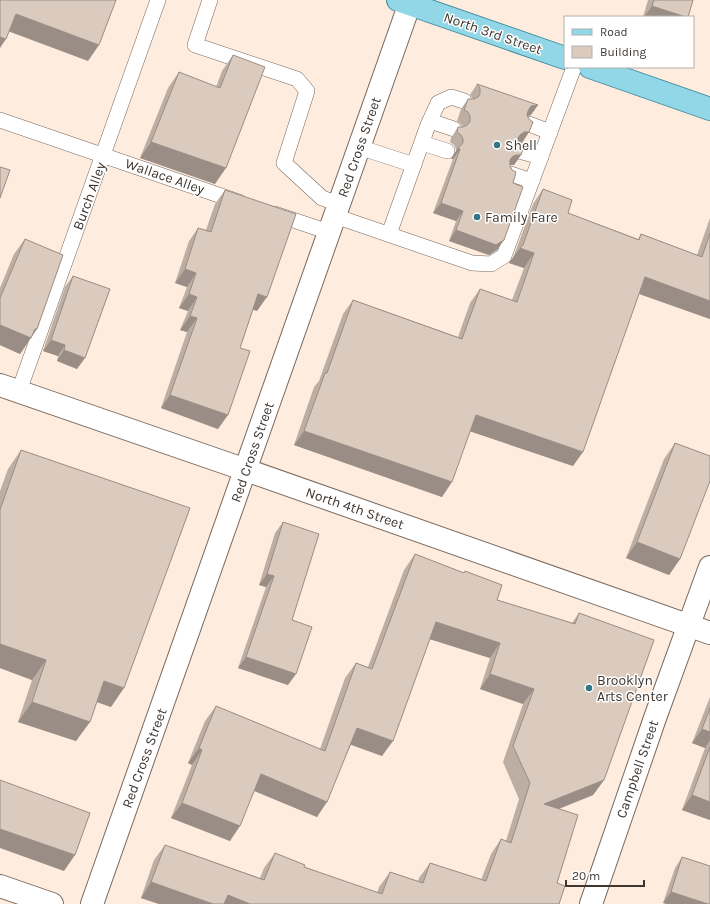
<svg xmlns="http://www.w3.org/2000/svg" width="710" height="904" viewBox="0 0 710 904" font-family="Karla,sans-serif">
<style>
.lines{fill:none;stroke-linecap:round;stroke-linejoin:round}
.service-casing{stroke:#78695e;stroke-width:16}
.minor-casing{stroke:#78695e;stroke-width:24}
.tertiary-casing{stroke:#78695e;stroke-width:24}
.primary-casing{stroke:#448e9d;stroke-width:24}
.service{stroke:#fff;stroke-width:15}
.minor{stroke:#fff;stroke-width:22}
.tertiary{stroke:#fff;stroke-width:22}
.primary{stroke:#91d7e7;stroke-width:22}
.wall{fill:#bcaea3}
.shaded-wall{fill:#998d85}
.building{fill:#dbcabe;stroke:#998d85}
.poi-dot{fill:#327685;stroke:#fff;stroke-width:1.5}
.labels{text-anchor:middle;stroke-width:3;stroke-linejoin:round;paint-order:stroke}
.street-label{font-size:14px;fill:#3d3631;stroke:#fff}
.poi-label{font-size:14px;fill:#3d3631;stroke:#fff;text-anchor:start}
</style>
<rect width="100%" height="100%" fill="#feecdf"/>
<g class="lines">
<!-- service casing -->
<g class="service-casing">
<g id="service">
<path d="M210 0 195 45 297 79 307 91 284 163 322 198 339 204"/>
<path d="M0 120 239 202"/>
<path d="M430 121 454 129"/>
<path d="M529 124 550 132"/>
<path d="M422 143 447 151"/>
<path d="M359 147 414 165"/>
<path d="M519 151 541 157"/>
<path d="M511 174 532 181"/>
<path d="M275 214 329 232"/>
<path d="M335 216 472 263 491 264 504 256 574 67"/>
<path d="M389 234 428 125 438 103 451 97 464 101"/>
<path d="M19 391 158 0"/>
</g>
</g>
<!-- minor casing -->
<g class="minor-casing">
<g id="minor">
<path d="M0 385 246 470 710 633"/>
<path d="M591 904 655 718 710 567"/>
</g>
</g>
<!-- tertiary casing -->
<g class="tertiary-casing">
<g id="tertiary">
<path d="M0 886 52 904"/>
<path d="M92 904 411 0"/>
</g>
</g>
<!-- primary casing -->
<g class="primary-casing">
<g id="primary">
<path d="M398 0 565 58"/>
<path d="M590 67 710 109"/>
</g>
</g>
<!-- service -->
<use href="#service" class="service"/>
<!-- minor -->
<use href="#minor" class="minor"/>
<!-- tertiary -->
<use href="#tertiary" class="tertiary"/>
<!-- primary -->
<use href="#primary" class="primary"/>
</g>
<!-- wall -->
<g class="wall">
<path d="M648 0H693L688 17H643Z"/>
<path d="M233 55 215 184 140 158 168 88 179 72 216 87 222 71Z"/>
<path d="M477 84 531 115 528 116 522 143 518 142 521 155 514 165H510L497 250 489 255 449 241 456 221 433 213 453 159H451L456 152V149L454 145 450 142 451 138 458 127H463L460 123 457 121 461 109 468 99H473L470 95Z"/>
<path d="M543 189 568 213 638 239 641 234 697 255 710 218V319L639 294 573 466 470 431 442 497 294 445 314 387 319 381 343 314 353 300 458 337 470 303 480 289 512 300 524 268 509 263 513 258 533 204Z"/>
<path d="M225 190 257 311 253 309 240 348 218 429 161 408 187 332 180 330 188 311 179 308 187 287 175 283 189 241 198 228 206 230 215 204Z"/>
<path d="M25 239 32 336 20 354 0 345V288L14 254Z"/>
<path d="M73 276 77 369 57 361 58 356 43 351 65 287Z"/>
<path d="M675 443 680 559 669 575 626 558 664 459Z"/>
<path d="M21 450 111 707 97 702 76 741 18 722 32 680 0 668V491L8 469Z"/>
<path d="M283 522 292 620 288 685 238 668 266 587 259 585 275 533Z"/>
<path d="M415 554 464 573 465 571 497 600 572 623 579 613 604 780 593 795 559 809 557 883 559 904H159L141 898 154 860 165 845 260 878 264 868 275 853 304 867 377 893 379 887 390 872 418 881 419 878 430 863 481 880 491 854 501 839 506 841 519 799 503 762 523 704 480 689 490 658 430 639 382 756 351 745 317 817 254 791 230 841 171 818 192 765 188 763 205 721 216 706 320 749 345 678 356 663 368 667 404 570Z"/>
<path d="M710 697V820L682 810 705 748 692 743Z"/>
<path d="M682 857 710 904H667L663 903 675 868Z"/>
</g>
<!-- shaded-wall -->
<g class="shaded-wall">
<path d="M652 6 686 17H644Z"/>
<path d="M16 14 99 45 88 61 5 30Z"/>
<path d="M0 37 6 39 0 48Z"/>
<path d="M538 105 531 115 524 117 531 106Z"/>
<path d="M524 132H529L522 143 516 142 512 145 520 135Z"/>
<path d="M151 142 226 168 215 184 140 158Z"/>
<path d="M458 148 460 149 453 159H451Z"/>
<path d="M516 155H521L514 165H509L505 168 512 157Z"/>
<path d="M441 203 463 211 456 221 433 213Z"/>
<path d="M456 230 504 240 497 250 489 255 449 241Z"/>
<path d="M520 248 534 253 524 268 509 263Z"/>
<path d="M185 269 196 273 187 287 175 283Z"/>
<path d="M645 277 710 301V319L634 292Z"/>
<path d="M189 294 197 297 188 311 179 308Z"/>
<path d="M258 294 267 297 257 311 249 308Z"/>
<path d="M190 316 197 318 187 332 180 330Z"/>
<path d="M0 325 35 329H37L20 354 0 345Z"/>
<path d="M51 340 65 345 58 356 43 351Z"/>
<path d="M64 350 85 358 77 369 57 361Z"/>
<path d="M170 395 228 415 218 429 161 408Z"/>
<path d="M476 415 583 452 573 466 466 430Z"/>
<path d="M304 431 452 482 442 497 294 445Z"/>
<path d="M637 542 680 559 669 575 626 558Z"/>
<path d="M267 574 274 576 266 587 259 585Z"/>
<path d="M436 622 500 643 490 658 426 638Z"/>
<path d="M0 644 46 660 32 680 0 668Z"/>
<path d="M246 657 296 674 288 685 238 668Z"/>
<path d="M490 674 534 689 523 704 480 689Z"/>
<path d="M104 681 124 688 111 707 91 700Z"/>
<path d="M32 702 90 722 76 741 18 722Z"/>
<path d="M357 728 393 741 382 756 347 743Z"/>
<path d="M702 729 710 732V740L705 748 692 743Z"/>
<path d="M199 748 202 750 192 765 188 763Z"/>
<path d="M261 774 327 802 317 817 250 789Z"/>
<path d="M604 780 593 795 533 819 544 804Z"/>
<path d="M692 795 710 802V820L682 810Z"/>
<path d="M182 803 240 826 230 841 171 818Z"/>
<path d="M0 829 75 855 64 871 0 848Z"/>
<path d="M151 882 213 904H159L141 898Z"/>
<path d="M671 892 708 904H667L663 903Z"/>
<path d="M228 895 250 904H221Z"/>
</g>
<!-- building -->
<g class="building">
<path d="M0 0H116L99 45 16 14 6 39 0 37Z"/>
<path d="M654 0H693L688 17H686L652 6Z"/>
<path d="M233 55 265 67 226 168 151 142 179 72 220 88Z"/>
<path d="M477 84 538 105 531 106 528 111 527 115 529 119 533 122 529 132H524L520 135 518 138V143L523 149 521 155H516L512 157 510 160V166L512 170 516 172 513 183 523 187 504 240 496 245 456 230 463 211 441 203 460 149 458 148 463 143V139L461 135 457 132 458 127H463L467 125 470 122V116L468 112 464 110 468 99H474L478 97 480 94V88Z"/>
<path d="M0 167 10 170 0 198Z"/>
<path d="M543 189 572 200 568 213 639 240 641 234 702 257 710 233V301L645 277 583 452 476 415 452 482 304 431 325 373H327L353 300 462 339 480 289 517 302 534 253 520 248 523 245Z"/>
<path d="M225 190 296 214 267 297 258 294 240 348 250 351 228 415 170 395 197 318 190 316 197 297 189 294 196 273 185 269 198 228 211 232Z"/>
<path d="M25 239 63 255 37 329H35L31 338 0 325V298Z"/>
<path d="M73 276 110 289 85 358 64 350 65 345 51 340Z"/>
<path d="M675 443 710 456V481L680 559 637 542Z"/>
<path d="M21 450 190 508 124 688 104 681 90 722 32 702 46 660 0 644V510Z"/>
<path d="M283 522 319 534 292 620 312 627 296 674 246 657 274 576 267 574Z"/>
<path d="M415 554 464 573 465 571 502 585 497 600 575 624 579 613 654 640 604 780 544 804 578 815 557 883 565 886 559 904H250L228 895 224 904H213L151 882 165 845 264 880 275 853 305 865 304 867 382 894 390 872 423 883 430 863 486 881 501 839 511 843 530 783 513 746 534 689 490 674 500 643 436 622 393 741 357 728 327 802 261 774 240 826 182 803 202 750 199 748 216 706 325 751 356 663 372 669Z"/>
<path d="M710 708V732L702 729Z"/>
<path d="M710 747V802L692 795Z"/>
<path d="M0 780 90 813 75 855 0 829Z"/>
<path d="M682 857 710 866V904H708L671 892Z"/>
</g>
<!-- markers -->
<g class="poi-dot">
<circle cx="497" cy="145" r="4"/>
<circle cx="477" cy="217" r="4"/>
<circle cx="589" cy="688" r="4"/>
</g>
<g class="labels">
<!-- street labels -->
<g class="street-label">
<text transform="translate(493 33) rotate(19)" y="5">North 3rd Street</text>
<text transform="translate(359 147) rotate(-71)" y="5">Red Cross Street</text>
<text transform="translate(165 176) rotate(19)" y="5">Wallace Alley</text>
<text transform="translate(89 196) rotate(-70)" y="5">Burch Alley</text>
<text transform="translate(252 452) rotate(-71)" y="5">Red Cross Street</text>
<text transform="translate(355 508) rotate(19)" y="5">North 4th Street</text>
<text transform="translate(144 758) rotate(-70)" y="5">Red Cross Street</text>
<text transform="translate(637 769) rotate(-71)" y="5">Campbell Street</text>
</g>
<!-- poi labels -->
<g class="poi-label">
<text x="505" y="150">Shell</text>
<text x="485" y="222">Family Fare</text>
<text x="597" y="685">Brooklyn<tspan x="597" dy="16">Arts Center</tspan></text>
</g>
</g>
<!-- legend -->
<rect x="564" y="16" width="130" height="52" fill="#ffffff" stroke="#b1afad"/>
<rect x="572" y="29" width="20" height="6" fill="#91d7e7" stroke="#b1afad"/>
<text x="600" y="36" font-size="12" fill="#3d3631">Road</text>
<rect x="572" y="46" width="20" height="12" fill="#dbcabe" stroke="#b1afad"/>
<text x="600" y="56" font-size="12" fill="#3d3631">Building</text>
<!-- scale -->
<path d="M566 880v6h78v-6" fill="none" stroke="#3d3631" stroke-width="2"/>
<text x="572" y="880" font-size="12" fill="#3d3631" stroke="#ffffff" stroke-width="3" paint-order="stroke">20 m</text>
</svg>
